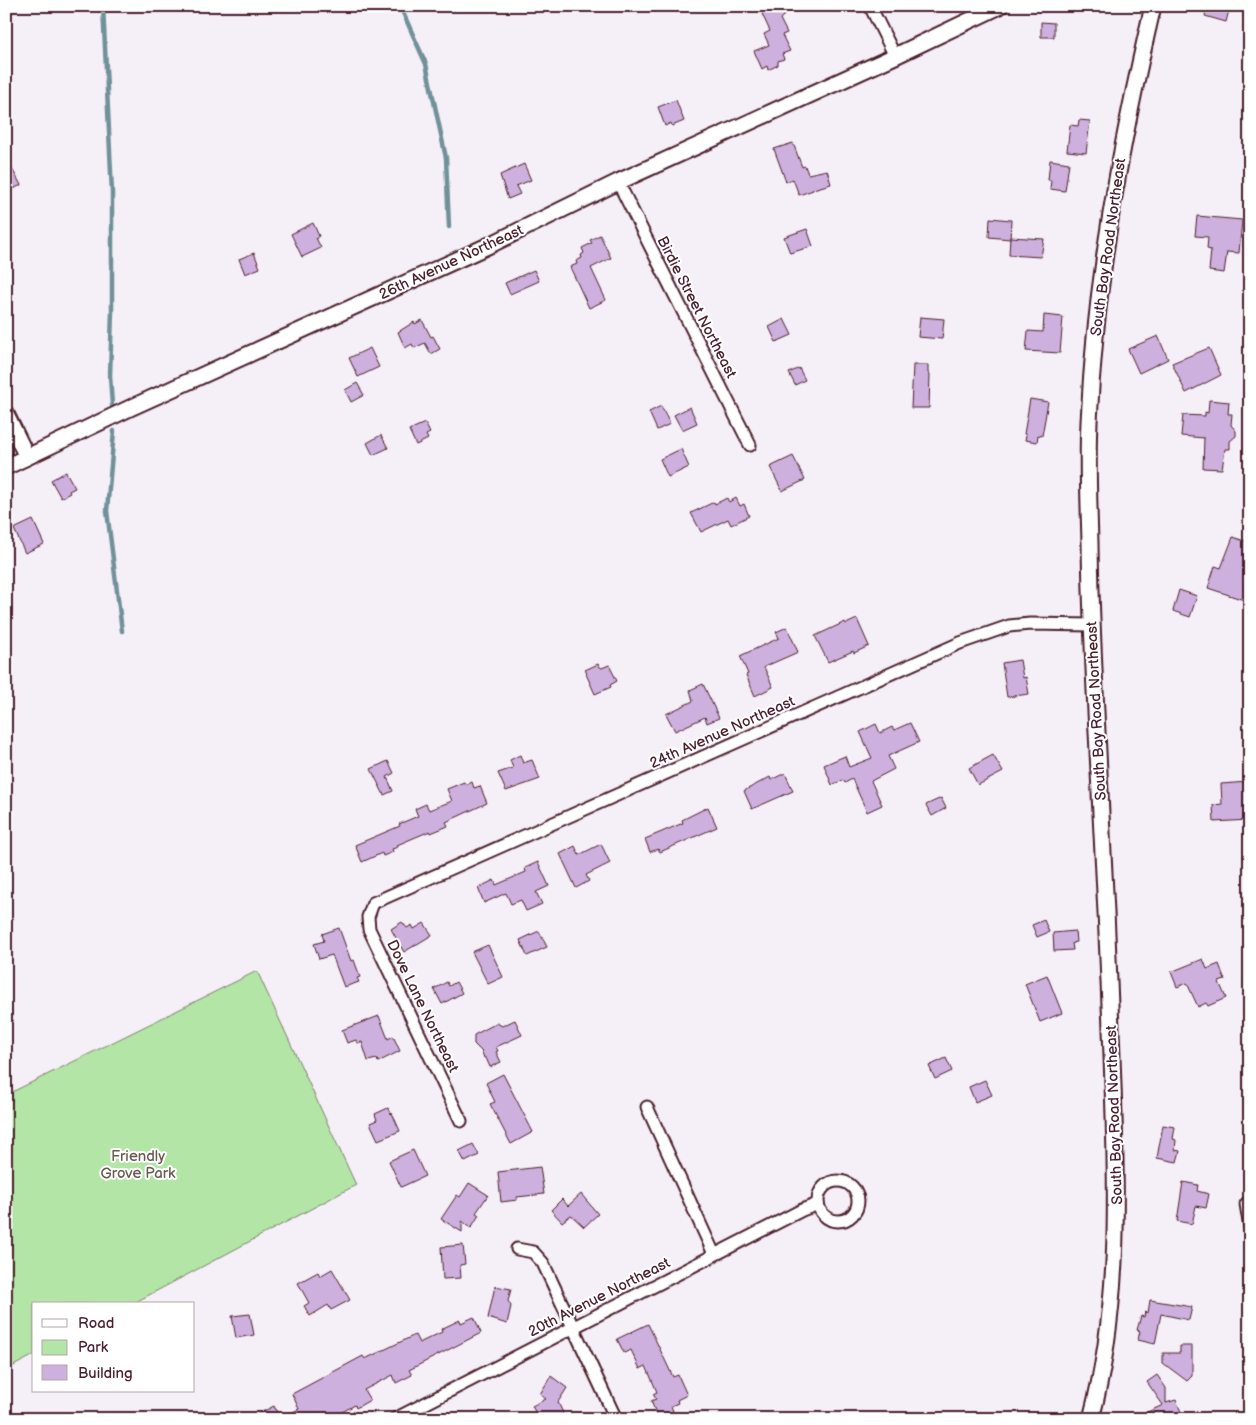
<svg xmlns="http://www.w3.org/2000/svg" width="1256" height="1425" viewBox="0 0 1256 1425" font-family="'Balsamiq Sans',sans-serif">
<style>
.green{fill:#b2e5a6;stroke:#7e8268}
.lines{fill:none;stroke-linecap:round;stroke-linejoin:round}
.stream{stroke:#719199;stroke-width:4.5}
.building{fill:#cdb0dd;stroke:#4a1f2b}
.minor-casing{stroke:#4a1f2b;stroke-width:15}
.tertiary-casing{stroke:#4a1f2b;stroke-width:19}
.minor{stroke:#fff;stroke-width:11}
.tertiary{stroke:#fff;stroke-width:15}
.labels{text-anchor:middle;stroke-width:4;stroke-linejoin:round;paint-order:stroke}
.street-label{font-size:15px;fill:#4a1f2b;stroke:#fff}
.park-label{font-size:15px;fill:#695a50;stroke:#fff}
</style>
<rect width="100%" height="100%" fill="#f5eff8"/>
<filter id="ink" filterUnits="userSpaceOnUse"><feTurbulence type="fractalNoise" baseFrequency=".02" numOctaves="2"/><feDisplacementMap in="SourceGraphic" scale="10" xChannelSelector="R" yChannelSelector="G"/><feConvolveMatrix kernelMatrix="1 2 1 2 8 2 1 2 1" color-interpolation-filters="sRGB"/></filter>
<g filter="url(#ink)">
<!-- green -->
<path class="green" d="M257 971 356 1185 132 1304H34V1355L6 1370V1095Z"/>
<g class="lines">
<!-- stream -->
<g class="stream">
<path d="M103 6 112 193V311L110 376 112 405"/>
<path d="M400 6 426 64 446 158 449 227"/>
<path d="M114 431 107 511 122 631"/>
</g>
</g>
<!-- building -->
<g class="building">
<path d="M770 6H794L780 19 787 33 782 35 790 51 782 54 784 59 778 61V65L768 70 767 66 762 69 754 51 769 45 764 34 770 31 762 14Z"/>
<path d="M1207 6H1230L1226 22 1205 16Z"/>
<path d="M1041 22 1054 23V37H1041Z"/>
<path d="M676 100 684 121 672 126 671 123 665 126 658 107Z"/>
<path d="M1079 120 1090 121 1086 153 1067 151 1070 125 1078 126Z"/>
<path d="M793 143 802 167 805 166 808 174 827 170 831 184 813 189V190L799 195 793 179 786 182 774 149Z"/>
<path d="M6 158 21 185 6 193Z"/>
<path d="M1050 160 1069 163 1065 191 1050 189 1051 180H1048Z"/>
<path d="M524 164 531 180 516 186 520 194 508 199 500 175Z"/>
<path d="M1197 216 1242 220 1239 253 1227 252 1224 273 1209 271 1211 250 1207 249 1208 237 1195 236Z"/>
<path d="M990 218 1011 220 1010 239 989 237Z"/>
<path d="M313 223 319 236 316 238 321 248 302 257 291 234Z"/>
<path d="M807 229 813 246 790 253 784 237Z"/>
<path d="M600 235 611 258 591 268 606 300 589 308 570 267 577 264 576 261 582 258 581 255 584 253 582 248 592 243 590 240Z"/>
<path d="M1010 237 1044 239 1041 257 1009 255Z"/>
<path d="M254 253 260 268 245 274 239 259Z"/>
<path d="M534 270 539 281 510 294 505 283Z"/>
<path d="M1044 315 1063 317 1060 353 1026 351 1028 331 1043 332Z"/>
<path d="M920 317 944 319 942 339 918 337Z"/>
<path d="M784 319 792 335 776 342 769 327Z"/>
<path d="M422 320 431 337 433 336 440 349 431 354 425 343 414 348 412 344 405 348 398 332 414 322 415 324Z"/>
<path d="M1158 336 1168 359 1139 373 1128 349Z"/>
<path d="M370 348 379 367 358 377 349 358Z"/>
<path d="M1209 348 1221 375 1186 393 1172 363Z"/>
<path d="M913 365H928V373L930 374 929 408H911Z"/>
<path d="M799 368 805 380 795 385 789 373Z"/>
<path d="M357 383 364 395 351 402 345 390Z"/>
<path d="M1030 399 1048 402 1042 436 1038 435 1037 442 1025 440 1026 435 1024 434Z"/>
<path d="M1209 400 1229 402 1228 414H1232L1231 425 1236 431V436L1230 441V449H1225L1222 469 1203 468 1204 438 1181 436 1183 415 1205 416V412L1208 413Z"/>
<path d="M661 406 670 424 657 430 649 412Z"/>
<path d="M690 407 697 423 682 430 674 415Z"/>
<path d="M425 423 430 433 426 435 428 439 416 445 409 430Z"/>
<path d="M381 435 388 448 373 455 367 443Z"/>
<path d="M681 449 689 467 668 477 660 459Z"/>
<path d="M793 456 805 480 782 491 770 467Z"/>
<path d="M66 472 75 488 69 491 70 493 61 498 51 480Z"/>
<path d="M727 498 729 502 736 498 740 506 744 504 749 516 731 525 728 519 701 532 691 513 714 502 715 504Z"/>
<path d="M33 520 44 544 25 553 14 529Z"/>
<path d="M1233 537 1250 543V592L1247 601 1208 588 1215 566 1221 568Z"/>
<path d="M1179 590 1197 596 1190 617 1173 611Z"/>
<path d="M857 619 869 646 854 653 853 651 828 662 815 636 845 622 846 624Z"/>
<path d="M787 627 798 652 764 667 773 687 755 696 746 675 748 674 740 656 779 638 776 632Z"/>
<path d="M1020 660 1023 678 1026 677 1029 694 1007 697 1002 663Z"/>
<path d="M598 664 600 667 602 668 609 665 617 681 610 685 611 687 595 694 586 674 587 673 585 670Z"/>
<path d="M703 684 719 718 707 723 705 717 675 731 666 714 693 701 690 690Z"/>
<path d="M910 723 919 742 888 756 894 769 871 781 882 805 867 812 852 779 845 783 843 780 832 785 824 765 845 756 849 767 872 758 860 732 876 724 880 733 892 727 894 730Z"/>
<path d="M520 755 523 763 532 760 540 779 506 791 498 773 513 768 510 760Z"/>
<path d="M993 755 1003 772 978 785 969 768Z"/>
<path d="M388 761 394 773 387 777 393 791 384 795 371 769Z"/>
<path d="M785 773 793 791 752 809 744 791 770 777 771 780Z"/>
<path d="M464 782 466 785 472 782 474 788 480 786 487 803 446 822 448 826 431 833 430 831 397 845 398 847 392 849 393 852 383 856 382 853 362 862 355 845 400 826 399 824 418 816 415 809 426 804 429 810 452 801 447 789Z"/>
<path d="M1248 782 1249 820 1214 822 1213 805 1222 804 1221 784Z"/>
<path d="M941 798 946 808 932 816 926 805Z"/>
<path d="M708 807 717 827 660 852 658 849 650 852 645 839 683 823 682 820Z"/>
<path d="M601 844 610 863 586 875 589 881 576 888 560 854 575 846 579 855Z"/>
<path d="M538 862 549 886 536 892 542 904 526 911 521 900 511 904 506 893 484 903 478 888 494 880 496 885 526 872 525 868Z"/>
<path d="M1044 920 1049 932 1037 937 1032 925Z"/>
<path d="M402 922 407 928 412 925 414 929 424 923 432 935 404 952 391 929Z"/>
<path d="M339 928 351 961 354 960 360 977 357 978 359 982 344 987 332 955 319 959 314 944 324 941 322 934Z"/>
<path d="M539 931 547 947 527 956 520 940Z"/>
<path d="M1075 931 1076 942 1072 943 1073 950 1054 951 1053 933Z"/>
<path d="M488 945 503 977 488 984 472 952Z"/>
<path d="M1203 959 1207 969 1219 964 1225 980 1219 982 1226 998 1208 1006 1206 1003 1198 1007 1187 983 1177 987 1171 972Z"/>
<path d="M1047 975 1062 1013 1040 1022 1025 984Z"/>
<path d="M447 982 449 986 456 982 462 993 442 1004 434 989Z"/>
<path d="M379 1016 388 1039 393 1036 400 1051 378 1062 377 1059 368 1061 362 1042 358 1043 356 1040 347 1043 342 1030Z"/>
<path d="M515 1020 522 1035 496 1047 498 1051 496 1052 501 1062 490 1067 486 1058H484L482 1052 474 1044V1035L497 1023 502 1026Z"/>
<path d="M946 1058 952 1071 935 1079 929 1066Z"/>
<path d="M503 1074 533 1132 511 1144 490 1104 495 1102 486 1083Z"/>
<path d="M985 1080 992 1095 975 1102 969 1087Z"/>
<path d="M388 1108 391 1114 392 1113 400 1131 378 1140 370 1123 377 1120 375 1114Z"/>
<path d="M1163 1125 1175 1127 1173 1139 1176 1140 1175 1150 1180 1151 1177 1162 1157 1158Z"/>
<path d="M473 1144 479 1155 465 1162 459 1151Z"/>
<path d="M413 1150 425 1176 401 1187 389 1161Z"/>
<path d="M540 1167 544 1194 517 1197V1200L501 1202 498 1172Z"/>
<path d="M1183 1182 1198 1185 1197 1191 1209 1194 1206 1208 1196 1206 1192 1224 1177 1221Z"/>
<path d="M469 1183 488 1195 476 1213 479 1215 471 1228 462 1221V1232L441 1219 457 1195 460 1197Z"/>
<path d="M581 1194 598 1214 584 1227 571 1215 562 1222 551 1210 562 1199 568 1206Z"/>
<path d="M463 1245 465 1264 460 1265 461 1278 443 1279 441 1247Z"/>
<path d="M332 1269 350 1300 331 1310 328 1305 310 1316 304 1306 309 1303 298 1283 318 1272 320 1276Z"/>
<path d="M495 1286 511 1289 508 1301 511 1306 507 1324 488 1318Z"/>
<path d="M1150 1300 1192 1307 1189 1320 1161 1314 1155 1344 1138 1340 1140 1331 1137 1330 1141 1316 1144 1317 1145 1312 1148 1313Z"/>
<path d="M250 1314 254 1335 236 1338 232 1316Z"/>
<path d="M474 1317 481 1333 409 1370 412 1375 396 1383 393 1375 364 1390 370 1400 356 1408 355 1405 329 1419H322L319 1413 308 1419H248L274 1406 280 1418 299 1409 292 1394 363 1356 365 1359 415 1335 419 1343 442 1332 441 1329 460 1320 461 1323Z"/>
<path d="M648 1324 673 1377 678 1375 687 1395 677 1400 678 1403 671 1406 673 1411 658 1418 651 1401 656 1399 653 1394 657 1392 646 1366 640 1369 631 1350 624 1353 617 1339Z"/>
<path d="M1180 1346H1192V1376L1187 1381 1163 1363V1353H1180Z"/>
<path d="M1157 1375 1166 1388V1403L1176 1400 1184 1419H1132L1163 1405 1147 1382Z"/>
<path d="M551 1376 567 1388 558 1402 563 1413 562 1414 564 1419H539L532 1406 546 1399 540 1394Z"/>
</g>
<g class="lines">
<!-- minor casing -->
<g class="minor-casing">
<g id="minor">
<path d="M870 6 895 56"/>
<path d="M618 182 750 445"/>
<path d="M647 1107 714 1254"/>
<path d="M461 1121 369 929 368 917 373 903 960 643 1009 626 1030 624 1092 625"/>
<circle cx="838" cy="1201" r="20"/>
<path d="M1246 1204 1250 1228"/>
<path d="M517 1249 533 1252 543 1263 616 1419"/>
<path d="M395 1419 802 1210 818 1204"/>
</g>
</g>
<!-- tertiary casing -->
<g class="tertiary-casing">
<g id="tertiary">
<path d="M6 414 27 457"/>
<path d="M6 467 130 408 492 244 618 182 895 56 1000 6"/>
<path d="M1091 1419C1120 1309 1117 1198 1113 1085 1110 995 1106 905 1101 814 1097 724 1091 634 1090 543 1089 503 1087 462 1089 422 1095 281 1121 143 1153 6"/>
</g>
</g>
<!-- minor -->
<use href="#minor" class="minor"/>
<!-- tertiary -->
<use href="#tertiary" class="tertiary"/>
</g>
</g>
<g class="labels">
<!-- street labels -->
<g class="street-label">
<text transform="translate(1108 247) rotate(-82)" y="5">South Bay Road Northeast</text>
<text transform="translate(451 262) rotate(-25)" y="5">26th Avenue Northeast</text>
<text transform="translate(697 307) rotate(63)" y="5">Birdie Street Northeast</text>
<text transform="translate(1096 711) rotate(-93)" y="5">South Bay Road Northeast</text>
<text transform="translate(722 732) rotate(-24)" y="5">24th Avenue Northeast</text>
<text transform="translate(423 1006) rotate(64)" y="5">Dove Lane Northeast</text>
<text transform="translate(1114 1115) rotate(-92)" y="5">South Bay Road Northeast</text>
<text transform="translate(599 1297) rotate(-27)" y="5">20th Avenue Northeast</text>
</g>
<!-- park labels -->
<g class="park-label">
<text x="138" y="1161">Friendly<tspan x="138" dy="17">Grove Park</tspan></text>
</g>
</g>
<!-- margin -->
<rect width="1256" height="1425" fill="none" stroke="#fff" stroke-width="25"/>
<rect x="12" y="12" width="1231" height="1400" fill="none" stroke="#4a1f2b" stroke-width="2" filter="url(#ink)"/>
<!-- legend -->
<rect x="32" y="1302" width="162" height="90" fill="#ffffff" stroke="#b7a5aa"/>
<rect x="42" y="1319" width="25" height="8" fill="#ffffff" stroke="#b7a5aa"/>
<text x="78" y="1328" font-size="15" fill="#4a1f2b">Road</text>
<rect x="42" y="1340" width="25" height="15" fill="#b2e5a6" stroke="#b7a5aa"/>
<text x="78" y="1352" font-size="15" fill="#4a1f2b">Park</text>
<rect x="42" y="1365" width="25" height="15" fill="#cdb0dd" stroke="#b7a5aa"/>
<text x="78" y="1378" font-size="15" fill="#4a1f2b">Building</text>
</svg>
